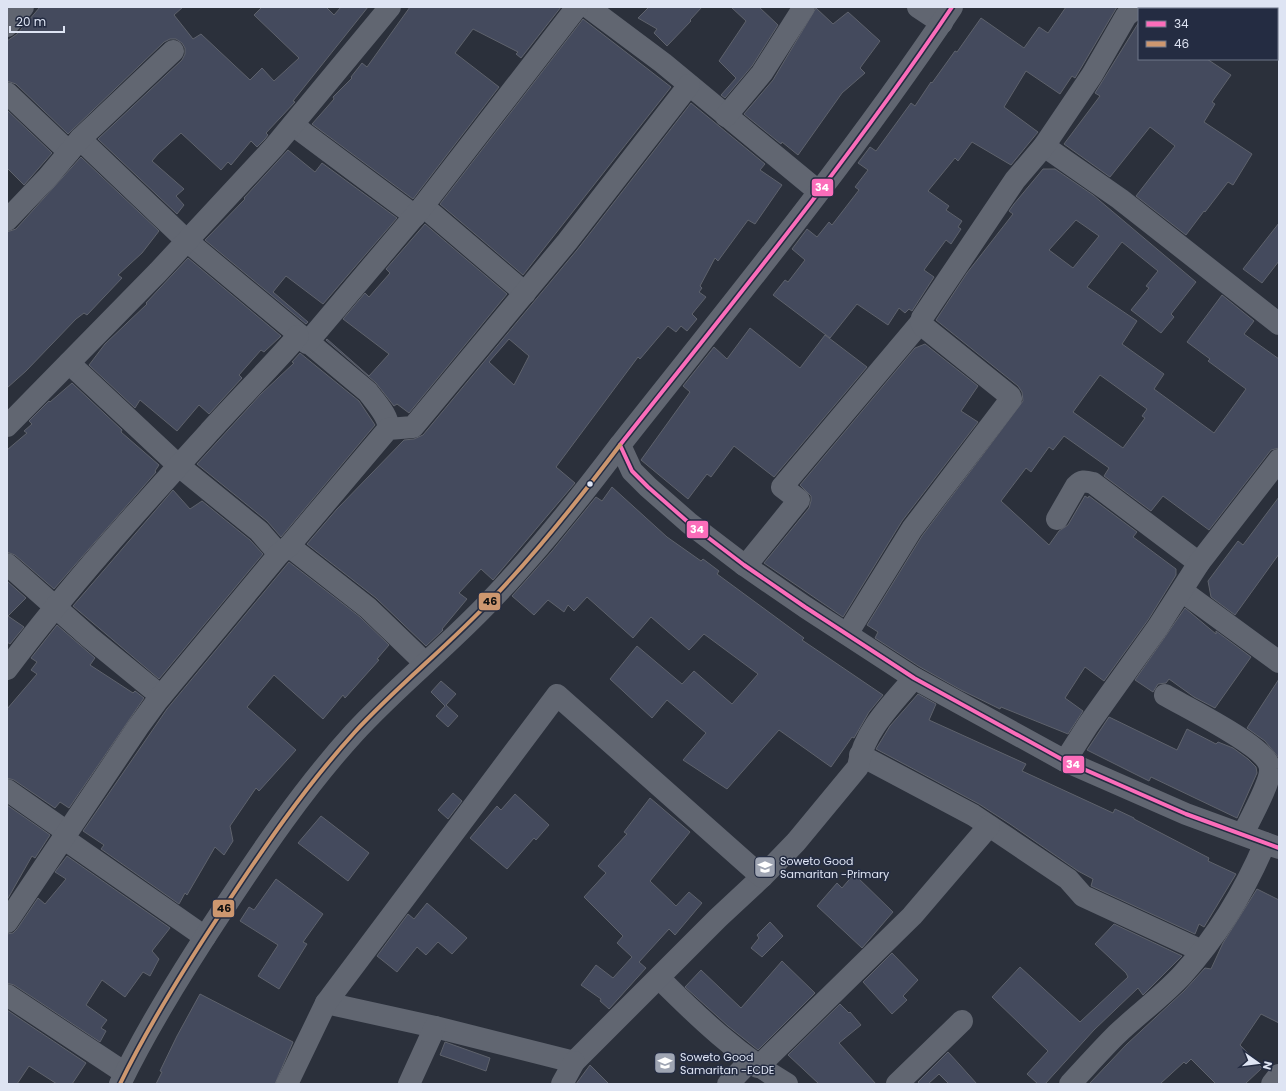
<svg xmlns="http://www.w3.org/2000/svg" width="1286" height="1091" viewBox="0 0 1286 1091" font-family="Poppins,sans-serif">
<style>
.building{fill:#444a5d;stroke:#5e626c;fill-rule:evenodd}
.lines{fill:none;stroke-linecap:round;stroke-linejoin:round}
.minor{stroke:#616671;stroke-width:22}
.bus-1-casing{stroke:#242c42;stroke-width:7}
.bus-2-casing{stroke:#242c42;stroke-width:7}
.bus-1{stroke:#fb6dba;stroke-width:4}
.bus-2{stroke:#cd976f;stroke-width:4}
.bus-dot{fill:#dee4f3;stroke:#242c42;stroke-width:1.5}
.labels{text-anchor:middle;stroke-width:3;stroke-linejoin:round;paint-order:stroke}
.poi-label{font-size:11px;fill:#dee4f3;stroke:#242c42;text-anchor:start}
.line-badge{stroke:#242c42;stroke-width:1.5}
.badge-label{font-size:11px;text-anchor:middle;font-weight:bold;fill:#fff}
.pale-badge-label{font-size:11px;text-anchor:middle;font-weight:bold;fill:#111}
</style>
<rect width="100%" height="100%" fill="#2b303b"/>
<!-- building -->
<g class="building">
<path d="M40 7H183L174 15 193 39 201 34 250 80 262 68 274 81 299 58 254 15 262 7H326L334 15 341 7H368L293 101 295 102 266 133 268 135 265 139 257 147 251 141 231 165 228 162 221 170 181 133 158 154 152 161 184 189 176 196 184 205 177 214 98 139 182 60 185 54V48L182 43 176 39H170L164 42 68 134 16 84 7 81V41L17 34Z"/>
<path d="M410 7H561L521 58 516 54 518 52 473 29 455 53 499 87 413 199 312 124 334 99 333 97 352 78 351 77 362 63 367 67Z"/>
<path d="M649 7H702L690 20 691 21 667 46 654 33 657 29 638 18Z"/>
<path d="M731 7H759L778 25 752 66 725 98 721 95 736 78 719 61 746 21Z"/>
<path d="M1066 7H1117L1081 68 1075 78 1072 76 1060 94 1026 71 1004 107 1038 132 1011 165 972 142 958 161 955 158 928 191 949 206 946 210 962 221 958 227 961 229 951 244 946 240 924 270 934 277 912 311 909 309 905 313 899 308 888 325 857 304 830 338 773 295 785 280 788 282 805 260 792 249 807 229 817 237 829 222 832 225 859 190 855 187 868 170 858 163 870 147 876 151 911 103 915 106 931 82 932 83 955 51 957 52 981 18 1024 48 1039 27 1048 33Z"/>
<path d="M816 8 833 24 848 12 880 41 860 68 865 73 842 93 798 155 782 142 781 144 744 114 773 80Z"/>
<path d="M583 19 671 87 523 275 440 204Z"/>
<path d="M1139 22V59H1207L1231 75 1212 102 1215 104 1204 122 1252 154 1233 185 1228 182 1205 212 1204 211 1186 235 1136 196 1175 146 1150 127 1110 177 1064 144 1100 96 1095 93Z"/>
<path d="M691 103 765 164 760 170 782 185 755 224 748 220 718 261 715 258 700 286 702 288 699 292 706 297 692 314 697 319 687 331 681 326 676 332 668 326 640 359 638 357 556 467 575 483 493 580 481 569 459 593 467 599 442 629 443 630 426 646 376 598 307 544 337 509 404 440 414 439 423 435 577 250ZM509 339 529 356 514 385 489 362Z"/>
<path d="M7 110 52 153 24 185 7 168Z"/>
<path d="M288 150 315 172 322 163 397 218 323 304 286 276 273 292 308 322 306 324 205 240 245 199 244 198Z"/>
<path d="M81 157 159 231 142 253 118 275 122 278 87 315 84 313 76 319 26 371 7 388V232L16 229Z"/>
<path d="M1043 169H1055L1093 195 1196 282 1171 314 1174 317 1161 333 1131 310 1149 288 1146 286 1158 271 1122 242 1087 287 1137 321 1122 344 1164 374 1154 389 1214 433 1246 389 1208 361 1210 359 1187 342 1222 295 1254 321 1244 334 1279 359V448L1271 450 1209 530 1163 496 1151 511 1104 476 1109 468 1064 436 1053 450 1049 447 1031 472 1026 468 1001 501 1049 545 1059 531 1068 525 1085 496 1088 498 1089 496 1137 532 1133 537 1176 569V575L1148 620 1104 681 1085 667 1065 698 1083 711 1068 734 1001 707 1000 709 961 690 920 667 875 638 878 632 867 625 922 536 1023 401 1022 392 1018 386 936 320 967 273 1013 214 1009 211 1014 204ZM1076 220 1099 236 1073 268 1049 250ZM1100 375 1147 409 1142 416 1145 418 1123 448 1073 412Z"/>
<path d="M1279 223V261L1262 283 1243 269Z"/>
<path d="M425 224 507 294 409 413 397 404 394 406 376 383 326 340 327 339 369 376 389 354 343 319 365 293 369 297 390 273 386 269Z"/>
<path d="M188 258 281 336 264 352 261 350 239 375 242 378 209 414 199 405 177 431 140 400 135 408 89 365 105 344 147 304 146 303Z"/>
<path d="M750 328 800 368 825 335 867 367 774 477 734 446 711 477 707 474 688 499 641 460 690 392 683 386 714 347 727 359Z"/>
<path d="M925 344 978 386 961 411 978 422 902 521 843 617 764 563 809 508 811 501V496L800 485 915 348Z"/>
<path d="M300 353 359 401 375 425 281 537 267 521 197 464 261 394 294 363 292 362Z"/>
<path d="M72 383 122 430 121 432 159 465 155 471 156 472 54 589 15 555 7 552V450L27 433 24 431 32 424 29 421 49 401 50 402Z"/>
<path d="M612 487 667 537 701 561 703 559 719 571 717 574 804 638 802 640 883 695 869 712 854 738 852 737 831 767 779 730 727 789 683 760 706 733 667 700 652 718 610 679 637 646 682 684 694 671 732 704 758 674 704 634 689 650 651 617 633 638 587 597 574 611 568 605 564 612 548 600 534 615 512 596 552 551 596 497 602 501Z"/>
<path d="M173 490 190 509 202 501 250 540 263 554 159 679 73 606Z"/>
<path d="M1279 497V554L1235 615 1211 597 1208 581 1238 541 1243 545Z"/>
<path d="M289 562 360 617 389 645 377 659 379 660 345 698 343 695 323 719 274 675 247 707 296 750 259 791 256 788 230 826 233 841 224 855 215 847 187 895 185 893 179 904 101 849 104 845 83 831 167 709Z"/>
<path d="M7 581 26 598 8 616 24 627 10 644 7 642Z"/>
<path d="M1185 608 1216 634V631L1251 657 1215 708 1194 697 1169 679 1166 683 1158 684 1153 692 1135 680Z"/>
<path d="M57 625 95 658 90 665 133 693 135 691 144 698 69 808 60 802 55 808 14 780 7 778V709L37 674 31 670 37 662 31 658Z"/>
<path d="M1279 679V758L1265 741 1247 728Z"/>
<path d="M441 681 456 694 446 705 458 716 448 727 436 716 445 706 431 692Z"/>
<path d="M918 694 936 704 929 720 1026 764 1022 771 1113 813 1115 809 1134 818V819L1209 858 1208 861 1236 874 1204 927 1199 924 1195 934 1091 886 1093 879 1078 871 1010 824 979 804 876 749 890 726Z"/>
<path d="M1109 717 1177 750 1187 729 1216 744 1218 742 1233 748 1248 759 1256 767 1257 773 1237 818 1151 777 1149 781 1087 750Z"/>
<path d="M453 793 462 801 448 819 438 810Z"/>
<path d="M515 794 549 825 536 840 534 838 507 869 470 838 497 806 501 810Z"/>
<path d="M650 798 690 832 650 881 676 906 689 892 702 903 675 935 669 929 639 962 646 968 609 1009 600 1001 601 999 581 985 596 965 613 978 632 957 617 943 623 936 584 897 606 873 598 866 627 834 624 832Z"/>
<path d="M7 805 50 835 35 858 32 856 7 900Z"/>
<path d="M321 816 369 853 348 881 298 843Z"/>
<path d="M67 856 170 928 152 951 159 959 150 976 143 972 125 997 102 980 86 1005 107 1020 101 1028 106 1031 100 1042 14 985 7 983V934L13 933 17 929 38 898 45 904 66 879 55 872Z"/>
<path d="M854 874 893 912 862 948 817 906 837 883 842 888Z"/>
<path d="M276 879 323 914 303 942 307 944 279 989 258 976 278 945 240 921 249 907 254 910Z"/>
<path d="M1257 889 1279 900V1023L1261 1014 1240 1045 1262 1068 1245 1084H1216L1191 1059 1186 1064 1184 1062 1160 1084H1089L1127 1044 1184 991 1205 968 1211 969 1223 943Z"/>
<path d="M427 903 467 938 452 954 438 942 426 955 417 947 397 972 377 956 408 914 414 919Z"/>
<path d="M770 922 783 936 762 957 751 948 759 938 757 935Z"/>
<path d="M1114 924 1182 956 1143 995 1138 988 1094 1030 1045 1084H1038L1027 1074 1048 1051 992 997 1020 967 1080 1022 1128 977 1126 973 1095 944Z"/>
<path d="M892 953 918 980 903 996 907 1000 892 1014 863 982Z"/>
<path d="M782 961 815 993 758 1050 728 1026 685 987 701 970 741 1008Z"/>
<path d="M200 994 293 1042 275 1084H156L162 1072 160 1071 177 1036Z"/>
<path d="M840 1004 849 1013 850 1012 861 1025 839 1043 876 1084H819L788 1055Z"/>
<path d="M7 1010 86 1063 72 1084H57L29 1066 17 1084H7Z"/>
<path d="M445 1042 490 1058 486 1071 440 1055Z"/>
<path d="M948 1052 959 1064 977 1084H949L939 1074 928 1084H920L918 1082Z"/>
<path d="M590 1065 609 1084H576Z"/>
</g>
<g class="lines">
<!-- minor -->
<g class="minor">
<path d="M588 7 663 63 818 191"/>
<path d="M918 7 942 23"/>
<path d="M952 7C850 159 734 301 620 445L632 471 648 487 689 523 744 565 805 607 914 678 1065 761 1186 814 1279 848"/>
<path d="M1193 7 1196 9"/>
<path d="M7 26 23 7"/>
<path d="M1277 38 1279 35"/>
<path d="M7 93 69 152"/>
<path d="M726 116 762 73 804 7"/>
<path d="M293 125 415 216"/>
<path d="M80 139 187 241 368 392C375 402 390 417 388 429"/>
<path d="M1044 146 1120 199 1279 324"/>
<path d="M423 206 525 293"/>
<path d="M7 220 48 177 80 139 173 51"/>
<path d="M307 343 423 206 577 7"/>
<path d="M69 363 179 466 259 531 279 554"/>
<path d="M7 426 158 272 274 147 390 7"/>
<path d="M1057 519 1076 486C1082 480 1085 481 1093 483L1199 563"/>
<path d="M289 546 368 608 425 663"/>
<path d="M7 564 89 637 161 696"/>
<path d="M744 565 752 558 799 500 782 487 921 322"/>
<path d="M1182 591 1279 662"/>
<path d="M847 634 912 529 1011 399 1010 396 923 326 921 322 922 318 1015 180 1044 146 1092 75 1126 16 1137 7"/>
<path d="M7 669C69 586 140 508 210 431 239 399 270 368 298 336"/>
<path d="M1165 695C1185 707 1269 747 1270 769 1271 782 1249 821 1243 834"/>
<path d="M860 755 973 815 1068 879 1083 896 1202 951"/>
<path d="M1065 761 1088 725 1158 627 1199 563 1279 460"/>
<path d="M7 790 67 832"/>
<path d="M63 838 205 937"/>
<path d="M7 922 138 727 157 701 279 554 289 546 388 429 413 427 567 242 689 85"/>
<path d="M659 978C699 1018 738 1055 787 1084"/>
<path d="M7 995 125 1073"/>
<path d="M326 1003 435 1027 574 1062 718 918 762 877 796 842 858 767C863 732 892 704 914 678"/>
<path d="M758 1067 912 916 989 826"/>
<path d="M120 1084C149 1024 185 967 222 911 262 850 304 788 354 733 397 686 448 646 492 599 538 551 580 498 620 445"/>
<path d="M287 1084 326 1003 557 695 762 877"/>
<path d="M409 1084 435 1027"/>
<path d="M562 1084 574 1062"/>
<path d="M728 1084 750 1061"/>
<path d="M897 1084 962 1021"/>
<path d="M1070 1084C1085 1068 1100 1051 1116 1035 1138 1014 1163 996 1183 974 1218 935 1245 890 1265 843"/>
<path d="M1272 1084 1279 1075"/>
</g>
<!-- bus-1 casing -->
<g class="bus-1-casing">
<path id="bus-1" d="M952 7C850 159 734 301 620 445L632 471 648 487 689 523 744 565 805 607 914 678 1065 761 1186 814 1279 848"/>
</g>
<!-- bus-2 casing -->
<g class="bus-2-casing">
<path id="bus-2" d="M120 1084C149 1024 185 967 222 911 262 850 304 788 354 733 397 686 448 646 492 599 538 551 580 498 620 445"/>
</g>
<!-- bus-1 -->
<use href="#bus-1" class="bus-1"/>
<!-- bus-2 -->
<use href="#bus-2" class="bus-2"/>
</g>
<!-- icons -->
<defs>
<g id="school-square" transform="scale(1.15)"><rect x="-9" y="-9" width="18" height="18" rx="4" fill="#9fa5b3" stroke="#242c42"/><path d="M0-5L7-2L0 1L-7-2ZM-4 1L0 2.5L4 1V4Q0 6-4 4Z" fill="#fff"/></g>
</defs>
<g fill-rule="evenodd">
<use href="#school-square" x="765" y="867"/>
<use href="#school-square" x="665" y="1063"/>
</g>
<!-- markers -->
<circle class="bus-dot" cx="590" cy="484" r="3.5"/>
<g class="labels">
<!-- poi labels -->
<g class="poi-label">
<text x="780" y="865">Soweto Good<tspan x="780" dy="13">Samaritan -Primary</tspan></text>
<text x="680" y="1061">Soweto Good<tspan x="680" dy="13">Samaritan -ECDE</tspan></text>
</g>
</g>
<g class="line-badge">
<rect x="811" y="178" width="23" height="19" rx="4" fill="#fb6dba"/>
<rect x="686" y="520" width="23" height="19" rx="4" fill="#fb6dba"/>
<rect x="478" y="592" width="23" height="19" rx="4" fill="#cd976f"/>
<rect x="1062" y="755" width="23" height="19" rx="4" fill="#fb6dba"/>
<rect x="212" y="899" width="23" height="19" rx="4" fill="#cd976f"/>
</g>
<g class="badge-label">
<text x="822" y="191">34</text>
<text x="697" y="533">34</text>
<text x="1073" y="768">34</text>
</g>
<g class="pale-badge-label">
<text x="490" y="605">46</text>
<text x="224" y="912">46</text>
</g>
<!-- border -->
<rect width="1286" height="1091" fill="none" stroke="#dee4f3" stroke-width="16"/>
<!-- legend -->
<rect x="1138" y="8" width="140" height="52" fill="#242c42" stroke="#6e7689"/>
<rect x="1146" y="21" width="20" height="6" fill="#fb6dba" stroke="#6e7689"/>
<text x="1174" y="28" font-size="12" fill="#dee4f3">34</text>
<rect x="1146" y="41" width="20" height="6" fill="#cd976f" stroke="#6e7689"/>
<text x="1174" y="48" font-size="12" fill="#dee4f3">46</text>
<!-- north arrow -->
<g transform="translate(1258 1063) rotate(104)" stroke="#242c42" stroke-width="3" paint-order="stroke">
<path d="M0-3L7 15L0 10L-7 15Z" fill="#dee4f3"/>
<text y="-6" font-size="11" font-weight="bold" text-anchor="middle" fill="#dee4f3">N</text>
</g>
<!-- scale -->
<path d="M10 26v6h54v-6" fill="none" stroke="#dee4f3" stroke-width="2"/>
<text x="16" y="26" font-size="12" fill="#dee4f3" stroke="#242c42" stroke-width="3" paint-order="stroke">20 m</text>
</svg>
